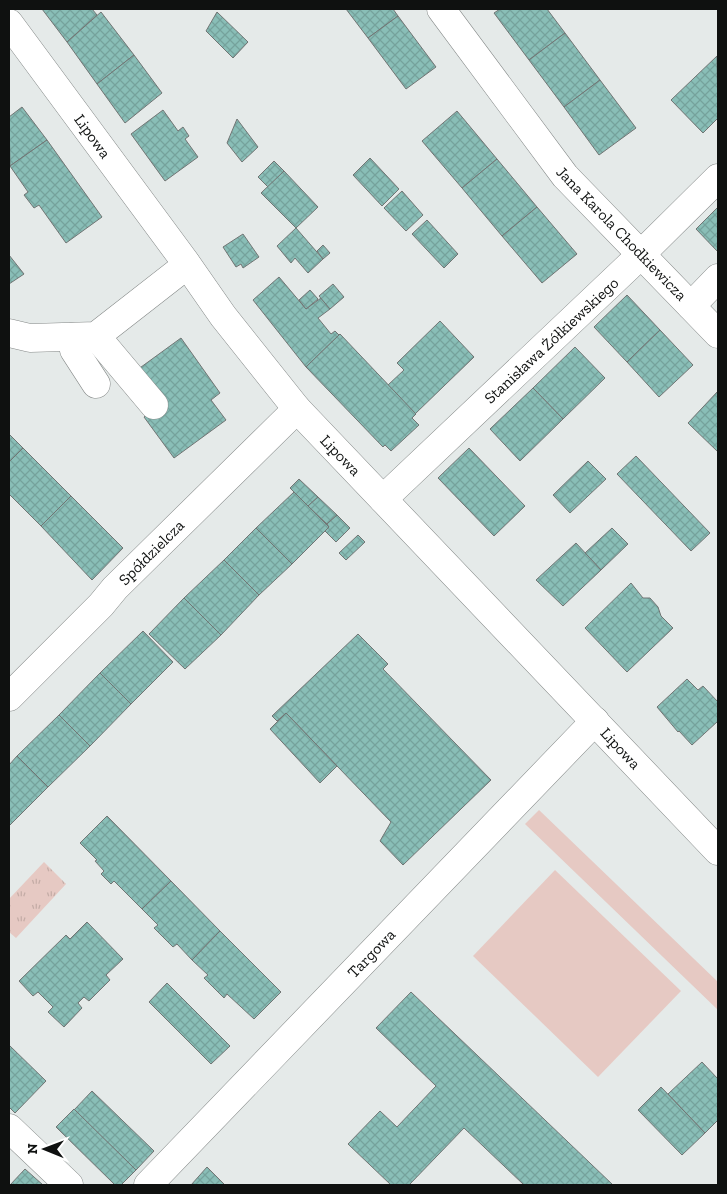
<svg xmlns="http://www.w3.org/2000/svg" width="727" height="1194" viewBox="0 0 727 1194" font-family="'Zilla Slab',serif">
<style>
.grass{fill:#e6c9c3}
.park{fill:url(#park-tufts)}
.building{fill:url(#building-cross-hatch);stroke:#717574}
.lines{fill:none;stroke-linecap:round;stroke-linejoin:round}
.minor-casing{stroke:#858988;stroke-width:29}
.minor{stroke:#fff;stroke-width:28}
.labels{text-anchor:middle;stroke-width:4.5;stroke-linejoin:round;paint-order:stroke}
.street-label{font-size:16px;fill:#0f1110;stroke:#fff}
</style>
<defs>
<pattern id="park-tufts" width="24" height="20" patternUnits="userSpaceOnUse" patternTransform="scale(1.25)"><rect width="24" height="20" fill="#e6c9c3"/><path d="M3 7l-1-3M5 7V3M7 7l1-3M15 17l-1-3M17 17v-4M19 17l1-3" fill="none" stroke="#c4aca6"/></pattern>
<pattern id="building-cross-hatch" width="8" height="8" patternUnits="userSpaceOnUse" patternTransform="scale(1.25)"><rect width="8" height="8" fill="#89beb7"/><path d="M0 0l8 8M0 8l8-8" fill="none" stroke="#75a29c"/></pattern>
</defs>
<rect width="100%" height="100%" fill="#e5eae9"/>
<!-- grass -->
<g class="grass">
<path d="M539 810 718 982V1010L525 824Z"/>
<path d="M555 870 681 991 598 1077 473 956Z"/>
</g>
<!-- park -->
<path class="park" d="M44 862 66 884 16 938 9 932V899Z"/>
<!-- building -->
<g class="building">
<path d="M42 9H92L97 15 67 42Z"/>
<path d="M346 9H393L398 16 368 38Z"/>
<path d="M500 9H547L565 33 529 60 494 13Z"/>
<path d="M101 12 134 55 97 84 67 42Z"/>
<path d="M217 12 248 42 233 58 206 31Z"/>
<path d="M398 16 436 67 406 89 368 38Z"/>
<path d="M565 33 600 80 564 107 529 60Z"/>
<path d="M134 55 162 93 125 123 97 84Z"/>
<path d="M717 56 718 118 703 133 671 100Z"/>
<path d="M600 80 636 128 599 155 564 107Z"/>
<path d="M22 107 47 140 10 166 9 117Z"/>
<path d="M163 110 178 131 183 127 189 136 185 139 198 157 165 181 131 134Z"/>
<path d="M457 111 497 159 462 188 422 141Z"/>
<path d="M237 119 258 147 242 162 227 143Z"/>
<path d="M47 140 102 217 66 243 39 205 34 208 24 195 28 192 10 166Z"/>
<path d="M370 158 399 189 382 206 353 175Z"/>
<path d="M497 159 537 207 502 236 462 188Z"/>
<path d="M274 161 284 171 268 187 258 177Z"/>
<path d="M284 171 318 207 296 228 261 193Z"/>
<path d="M402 191 423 215 406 231 384 208Z"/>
<path d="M537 207 577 254 542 283 502 236Z"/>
<path d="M718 207V252L696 229Z"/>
<path d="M427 220 458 254 444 268 412 234Z"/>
<path d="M296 228 323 259 308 273 295 258 291 263 277 246Z"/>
<path d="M243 234 259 257 243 268 241 264 236 267 223 247Z"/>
<path d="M323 245 330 253 323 259 317 251Z"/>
<path d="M9 255 24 274 9 284Z"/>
<path d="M279 277 306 309 321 298 330 309 318 318 331 334 335 331 339 335 306 367 253 300Z"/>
<path d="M333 284 344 297 330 309 319 296Z"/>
<path d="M310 290 318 299 306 309 299 300Z"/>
<path d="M627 295 660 330 627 362 594 327Z"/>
<path d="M440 321 474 357 415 414 388 385 404 370 397 363Z"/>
<path d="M660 330 693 365 659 397 627 362Z"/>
<path d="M340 334 416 414 412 418 419 425 391 451 385 445 383 447 306 367Z"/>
<path d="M181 338 220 393 211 400 226 420 174 458 144 417 162 404 137 370Z"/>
<path d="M575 347 605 378 563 419 533 388Z"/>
<path d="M533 388 563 419 520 461 490 429Z"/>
<path d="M718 391V452L688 423Z"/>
<path d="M9 434 23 448 9 462Z"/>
<path d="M23 448 71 496 41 526 9 494V462Z"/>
<path d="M469 448 525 506 494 536 438 478Z"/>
<path d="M636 456 710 533 691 551 617 474Z"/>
<path d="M588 461 606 479 570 513 553 495Z"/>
<path d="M299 479 318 497 308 506 290 488Z"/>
<path d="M294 492 329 527 292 564 256 528Z"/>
<path d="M71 496 123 548 92 580 41 526Z"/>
<path d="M318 497 337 515 327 524 308 506Z"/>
<path d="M337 515 350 528 336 542 325 531 329 527 327 524Z"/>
<path d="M256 528 292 564 259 595 224 560Z"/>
<path d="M612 528 628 544 601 570 585 553Z"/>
<path d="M358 535 365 542 346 560 339 553Z"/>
<path d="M576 543 601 570 563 606 536 580Z"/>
<path d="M224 560 259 595 221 635 184 598Z"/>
<path d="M631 583 643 598H650L658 607 661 616 673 628 627 672 585 628Z"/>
<path d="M184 598 221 635 185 669 149 634Z"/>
<path d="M143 631 173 662 131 704 100 673Z"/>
<path d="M358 634 388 664 383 669 491 780 403 865 380 841 391 822 286 713 277 721 272 716Z"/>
<path d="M100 673 131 704 90 746 59 715Z"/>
<path d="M687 679 698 690 703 686 718 702V721L692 745 679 731 678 732 657 707Z"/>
<path d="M286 713 337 766 320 783 270 729Z"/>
<path d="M59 715 90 746 48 787 17 756Z"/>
<path d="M17 756 48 787 9 826V765Z"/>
<path d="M107 816 171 881 142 909 114 881 111 884 101 874 104 871 95 861 97 860 80 843Z"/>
<path d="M171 881 220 931 192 960 177 944 173 947 154 928 158 925 142 909Z"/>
<path d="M87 922 123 959 106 975 110 980 89 1001 84 997 78 1003 82 1008 64 1027 48 1012 53 1007 38 992 33 996 19 981 66 935 70 939Z"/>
<path d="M220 931 281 992 254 1019 227 994 224 998 204 978 208 975 192 960Z"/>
<path d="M167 983 230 1046 211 1064 149 1002Z"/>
<path d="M411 992 613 1185H524L464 1128 409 1185H391L348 1144 380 1111 397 1127 436 1086 376 1028Z"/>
<path d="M9 1045 46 1081 15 1113 9 1107Z"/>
<path d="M702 1062 718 1079V1120L705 1133 668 1094Z"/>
<path d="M661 1087 705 1133 682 1155 638 1110Z"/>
<path d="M92 1091 154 1151 136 1170 74 1110Z"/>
<path d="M74 1109 136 1170 121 1185H115L56 1127Z"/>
<path d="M207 1167 225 1185H191Z"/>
<path d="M25 1169 43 1185H10Z"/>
</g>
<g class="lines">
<!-- minor casing -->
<g class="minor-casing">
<g id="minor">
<path d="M441 9 565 176 718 334"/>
<path d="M9 23 184 260 223 316 297 409 718 851"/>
<path d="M691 306 718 278"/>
<path d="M9 333 30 338 96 336 187 265"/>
<path d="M96 336 154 405"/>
<path d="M72 337 74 350 96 384"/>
<path d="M383 499 628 267 718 178"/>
<path d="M9 697 101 605 115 588 297 409"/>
<path d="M9 1128 69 1185"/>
<path d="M148 1185 595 721"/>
</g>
</g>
<!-- minor -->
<use href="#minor" class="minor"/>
</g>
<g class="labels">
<!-- street labels -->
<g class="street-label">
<text transform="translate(93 136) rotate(54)" y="6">Lipowa</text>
<text transform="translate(622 233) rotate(46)" y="6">Jana Karola Chodkiewicza</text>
<text transform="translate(551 340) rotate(-43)" y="6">Stanisława Żółkiewskiego</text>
<text transform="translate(341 455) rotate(46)" y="6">Lipowa</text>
<text transform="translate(151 552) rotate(-45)" y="6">Spółdzielcza</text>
<text transform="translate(621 748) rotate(47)" y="6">Lipowa</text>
<text transform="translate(371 953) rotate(-46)" y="6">Targowa</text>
</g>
</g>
<!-- border -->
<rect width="727" height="1194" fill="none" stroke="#0f1110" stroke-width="20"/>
<!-- north arrow -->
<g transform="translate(45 1149) rotate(271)" stroke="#ffffff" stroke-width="4" paint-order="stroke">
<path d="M0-4L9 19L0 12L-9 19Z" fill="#0f1110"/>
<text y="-8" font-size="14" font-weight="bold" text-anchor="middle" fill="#0f1110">N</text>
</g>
</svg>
